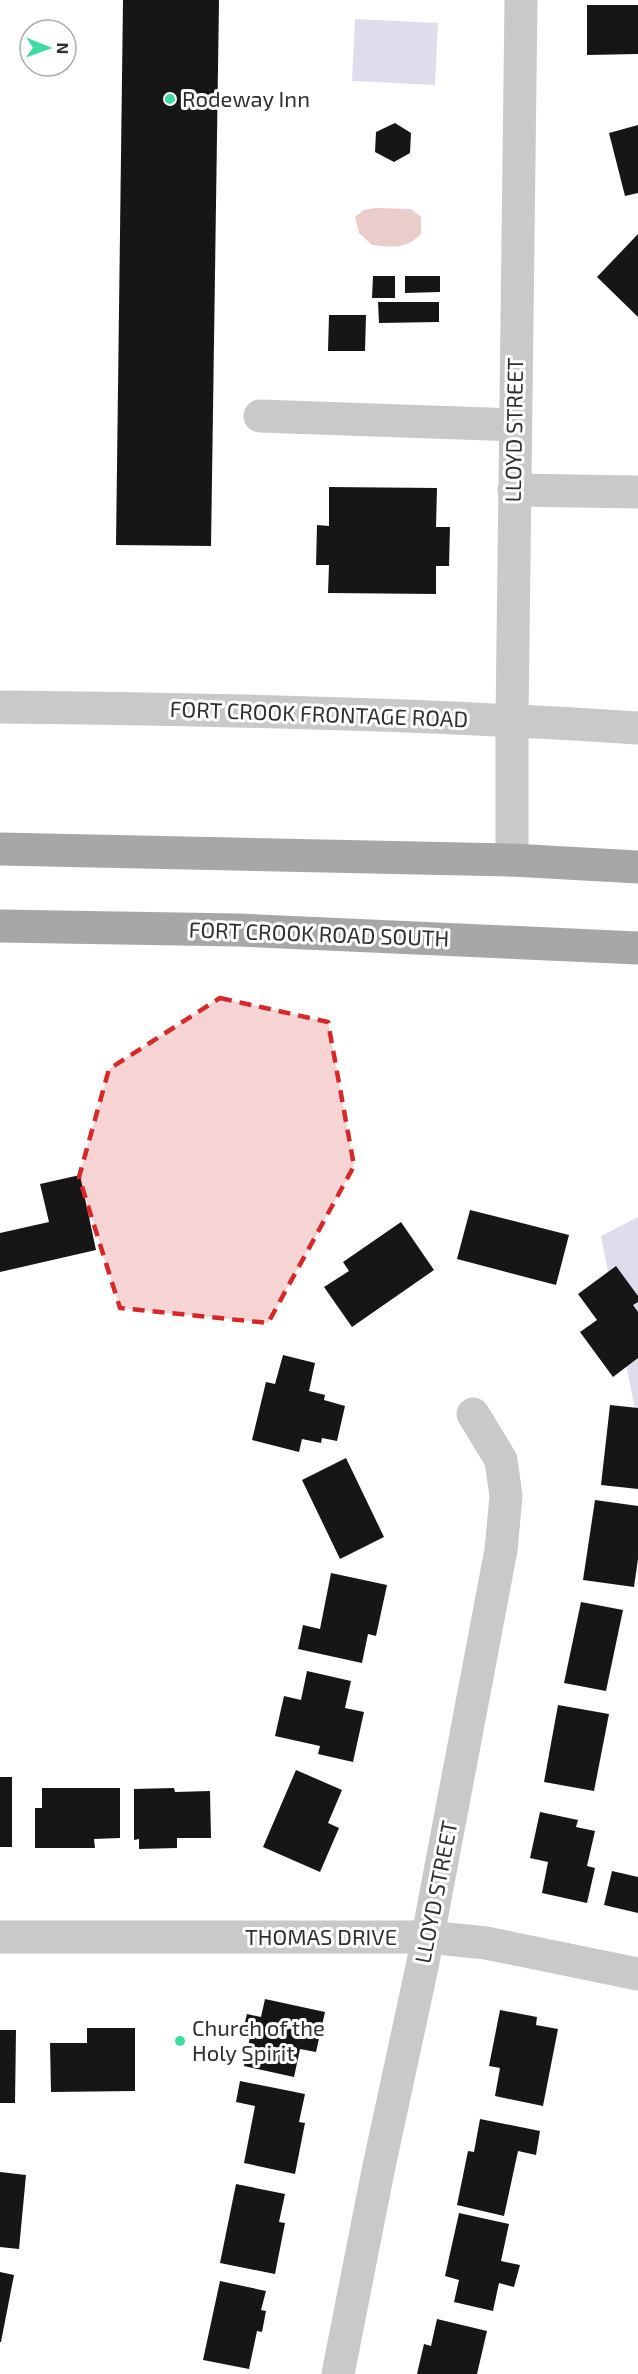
<svg xmlns="http://www.w3.org/2000/svg" width="638" height="2374" viewBox="0 0 638 2374" font-family="'Exo 2',sans-serif">
<style>
.green{fill:#dfddeb}
.water{fill:#eacdcb}
.building{fill:#161616}
.lines{fill:none;stroke-linecap:round;stroke-linejoin:round}
.minor{stroke:#c9c9c9;stroke-width:33}
.major{stroke:#a7a7a7;stroke-width:33}
.marked{fill:#d62828;fill-opacity:0.2;stroke:#d62828;stroke-width:4.5;stroke-dasharray:12 8;stroke-linejoin:round}
.poi-dot{fill:#3cdb9e;stroke:#fff;stroke-width:2}
.labels{text-anchor:middle;stroke-width:6;stroke-linejoin:round;paint-order:stroke}
.poi-label{font-size:22px;fill:#2f2f2f;stroke:#fff;text-anchor:start}
.street-label{font-size:22px;fill:#2f2f2f;stroke:#fff}
</style>
<rect width="100%" height="100%" fill="#fff"/>
<!-- green -->
<g class="green">
<path d="M355 19 438 23 435 85 352 81Z"/>
<path d="M638 1217V1425L601 1236Z"/>
</g>
<!-- water -->
<path class="water" d="M376 208 411 209 421 217V234C405 250 393 247 372 245L359 233 355 217 364 210Z"/>
<!-- building -->
<g class="building">
<path d="M123 0H219L211 546 116 545Z"/>
<path d="M587 5H638V54L587 55Z"/>
<path d="M395 123 411 133 410 153 394 162 375 152 376 132Z"/>
<path d="M638 125V193L625 196 609 133Z"/>
<path d="M638 234V317L597 277Z"/>
<path d="M373 276H395V298H372Z"/>
<path d="M405 276H440V292L405 293Z"/>
<path d="M378 302H439V322L379 323Z"/>
<path d="M329 315H366L365 351H328Z"/>
<path d="M329 487 437 488 436 527H450L449 566H436V594L328 593 329 565H316L317 525 329 526Z"/>
<path d="M80 1175 96 1250 0 1272V1233L49 1222 40 1184Z"/>
<path d="M470 1210 569 1235 556 1285 457 1259Z"/>
<path d="M401 1222 434 1270 352 1327 324 1287 349 1271 343 1262Z"/>
<path d="M616 1266 638 1296V1302L633 1305 638 1312V1358L613 1377 580 1332 597 1320 578 1294Z"/>
<path d="M283 1355 315 1363 309 1391 325 1395 324 1400 345 1406 337 1441 322 1438 321 1443 302 1439 299 1452 252 1440 266 1382 275 1384Z"/>
<path d="M610 1405 638 1408V1489L601 1485Z"/>
<path d="M346 1458 384 1537 340 1559 302 1480Z"/>
<path d="M595 1500 638 1506V1559L634 1587 583 1580Z"/>
<path d="M331 1573 387 1585 376 1636 368 1634 362 1663 298 1649 303 1625 320 1629Z"/>
<path d="M581 1602 623 1610 606 1691 564 1683Z"/>
<path d="M307 1671 351 1681 345 1708 364 1712 353 1762 318 1754 320 1746 275 1736 284 1696 301 1700Z"/>
<path d="M558 1705 609 1714 594 1791 544 1782Z"/>
<path d="M296 1770 342 1790 328 1823 339 1828 320 1872 263 1847Z"/>
<rect x="0" y="1777" width="12" height="70"/>
<path d="M42 1788H120V1838L94 1839 95 1848H35V1808H42Z"/>
<path d="M174 1788 175 1792 210 1791 211 1838H177V1848L139 1849V1839L134 1840V1789Z"/>
<path d="M540 1812 578 1820 576 1827 595 1831 587 1866 595 1868 587 1903 542 1893 548 1862 530 1858Z"/>
<path d="M612 1871 638 1877V1913L604 1905Z"/>
<path d="M265 1999 325 2012 316 2052 300 2049 294 2077 244 2066 251 2032 243 2030 247 2014 261 2017Z"/>
<path d="M500 2010 537 2017 536 2025 558 2029 543 2106 495 2096 500 2068 489 2066Z"/>
<path d="M87 2028H135V2091L51 2092 50 2043H87Z"/>
<path d="M0 2030H16L15 2103H0Z"/>
<path d="M240 2081 305 2094 299 2122 305 2123 295 2174 244 2163 255 2106 236 2102Z"/>
<path d="M480 2119 540 2131 536 2155 518 2151 504 2216 457 2205 468 2151 474 2152Z"/>
<path d="M0 2172 26 2175 19 2249 0 2247Z"/>
<path d="M236 2184 285 2194 279 2222 285 2223 275 2274 220 2263Z"/>
<path d="M459 2213 509 2224 501 2261 520 2265 514 2287 499 2283 493 2311 454 2302 459 2280 445 2276Z"/>
<path d="M0 2272 14 2275 1 2342H0Z"/>
<path d="M220 2281 266 2291 261 2310 266 2311 262 2332 257 2331 249 2369 203 2360Z"/>
<path d="M437 2319 487 2331 477 2374H417L424 2344 431 2346Z"/>
</g>
<g class="lines">
<!-- minor -->
<g class="minor">
<path d="M260 416 514 425"/>
<path d="M514 490 638 492"/>
<path d="M0 707C213 709 426 714 638 728"/>
<path d="M512 860V720L521 0"/>
<path d="M0 1937H428L486 1943 638 1974"/>
<path d="M338 2374 378 2171 422 1967 501 1550 506 1496 501 1460 473 1414"/>
</g>
<!-- major -->
<g class="major">
<path d="M0 849 512 860 638 867"/>
<path d="M0 926 239 930 638 948"/>
</g>
</g>
<!-- marked area -->
<path class="marked" d="M220 998 328 1022 354 1166 268 1323 120 1308 79 1177 109 1069Z"/>
<!-- markers -->
<g class="poi-dot">
<circle cx="170" cy="99" r="6"/>
<circle cx="180" cy="2041" r="6"/>
</g>
<g class="labels">
<!-- poi labels -->
<g class="poi-label">
<text x="182" y="107">Rodeway Inn</text>
<text x="192" y="2036">Church of the<tspan x="192" dy="25">Holy Spirit</tspan></text>
</g>
<!-- street labels -->
<g class="street-label">
<text transform="translate(514 430) rotate(-89)" y="8">LLOYD STREET</text>
<text transform="translate(319 714) rotate(2)" y="8">FORT CROOK FRONTAGE ROAD</text>
<text transform="translate(319 934) rotate(2)" y="8">FORT CROOK ROAD SOUTH</text>
<text transform="translate(436 1892) rotate(-79)" y="8">LLOYD STREET</text>
<text x="321" y="1945">THOMAS DRIVE</text>
</g>
</g>
<!-- north arrow -->
<g transform="translate(48 48) rotate(91)"><circle r="28" fill="#ffffff" stroke="#acacac" stroke-width="1.5"/>
<path d="M0-4.5L10 22L0 15L-10 22Z" fill="#3cdb9e"/>
<text y="-9" font-size="16" font-weight="bold" text-anchor="middle" fill="#2f2f2f">N</text>
</g>
</svg>
